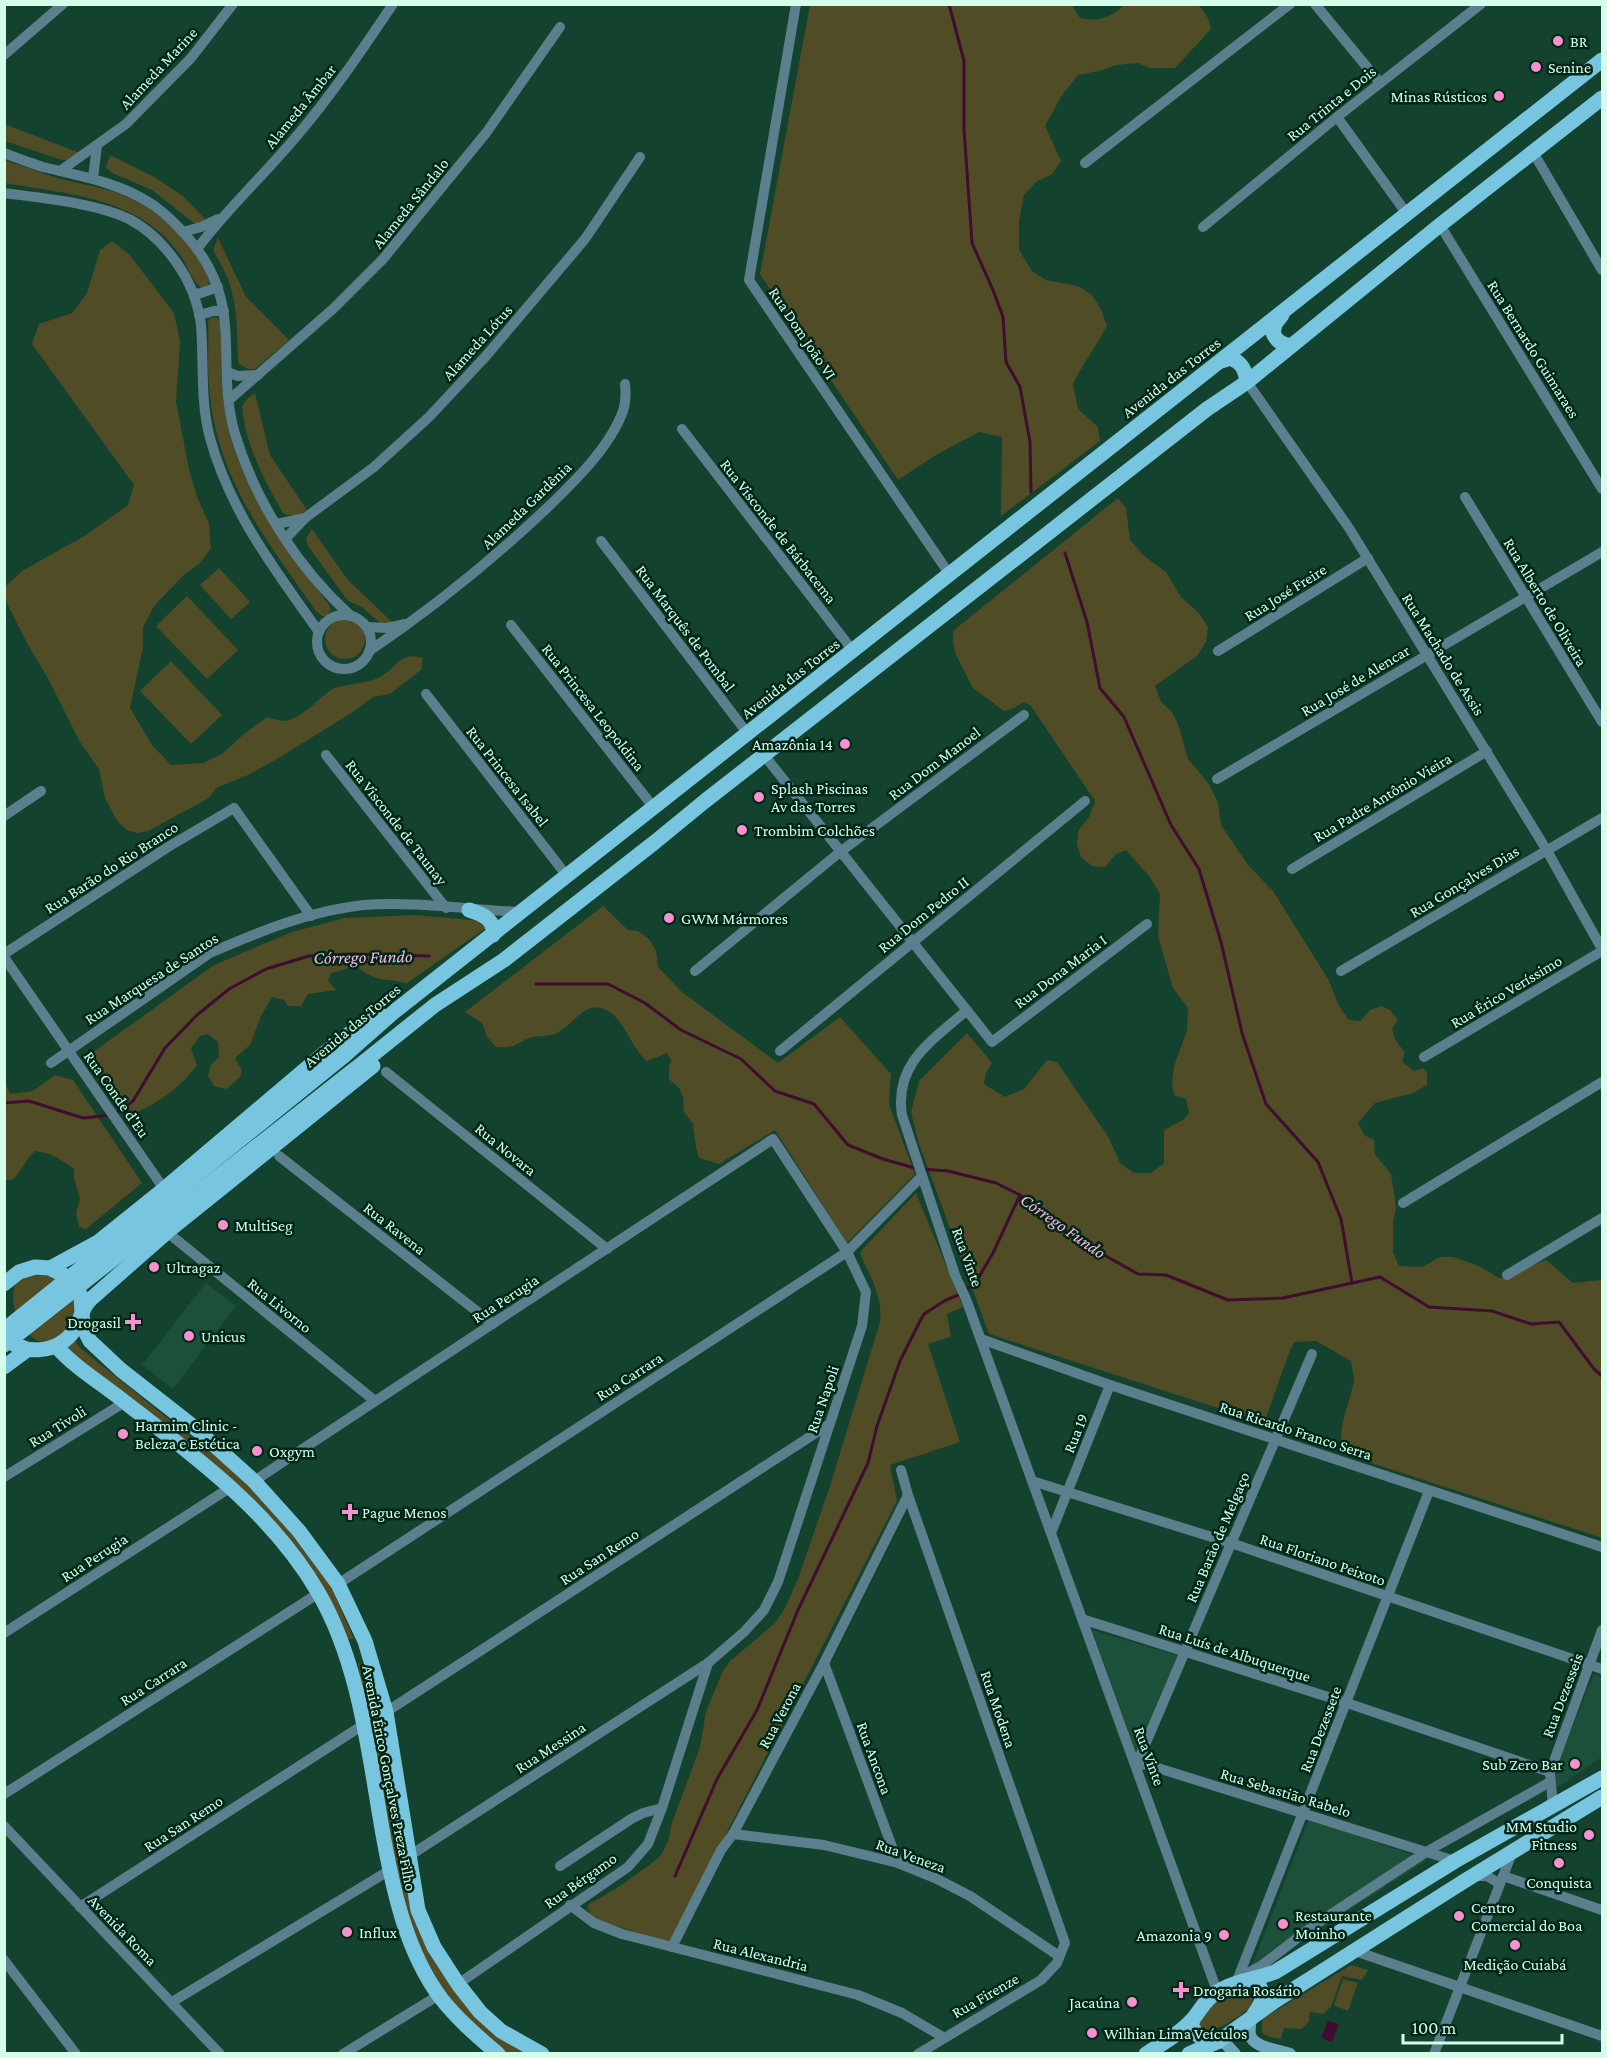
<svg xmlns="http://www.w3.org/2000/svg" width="1607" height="2058" viewBox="0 0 1607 2058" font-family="'Crimson Pro',serif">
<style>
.built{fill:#1c503b}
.green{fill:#504c26}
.water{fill:#400d30}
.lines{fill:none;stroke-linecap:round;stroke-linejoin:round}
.stream{stroke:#400d30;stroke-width:3}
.street{stroke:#5b7f8c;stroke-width:10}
.secondary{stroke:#6ca6bc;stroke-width:12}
.primary{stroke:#78c5e0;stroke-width:15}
.primary-bridge{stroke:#78c5e0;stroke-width:15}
.poi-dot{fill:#f790cf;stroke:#012618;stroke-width:2}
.labels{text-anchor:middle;stroke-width:5;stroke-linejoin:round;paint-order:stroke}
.poi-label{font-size:16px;fill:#d5feea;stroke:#012618;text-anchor:start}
.street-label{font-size:16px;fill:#d5feea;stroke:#012618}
.water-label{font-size:18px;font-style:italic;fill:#fbb6de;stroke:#012618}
</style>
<rect width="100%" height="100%" fill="#13422f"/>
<!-- built -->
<g class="built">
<path d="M206 1283 236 1306 173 1389 142 1365Z"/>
<path d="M1092 1630 1179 1656 1137 1755Z"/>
<path d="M1594 1674 1602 1678V1757L1557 1788 1555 1770Z"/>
<path d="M1309 1819 1427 1860 1249 1974Z"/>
</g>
<!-- green -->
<g class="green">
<path d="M1199 5 1208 18 1211 29 1175 68H1150L1138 63 1116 65 1099 71 1078 75 1062 95 1045 126 1061 161 1052 174 1036 182 1024 195 1019 221V250L1032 271 1046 280 1078 286 1092 295 1101 309 1107 326C1096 346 1083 364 1073 384L1078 409 1098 427 1100 441 1001 516 1002 437 979 432 936 455 898 480 760 274 810 5H1072L1080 18C1098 22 1111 18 1124 5Z"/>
<path d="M4 124 80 153 67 160H62L5 141Z"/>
<path d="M110 155 156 178 183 196 207 221 195 224 152 190 112 173 106 167Z"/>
<path d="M4 160C22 166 40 172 57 178 76 183 96 186 115 192 158 207 193 240 210 282L207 286 202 288C192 282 188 267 182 258 177 250 171 243 164 236 122 196 60 193 5 183Z"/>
<path d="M218 238 246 297 289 340 255 369H248L238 363C237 334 238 307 228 279 224 269 218 260 213 250Z"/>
<path d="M112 241 129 254 174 313 180 342 176 402 189 469 197 497 209 523 211 548 200 563 183 576 154 606 143 627V647L130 708 152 745 171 765 203 763 222 754 245 733 267 717C272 718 280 721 285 721 303 718 317 699 331 690 342 683 365 685 380 677 397 668 399 651 423 658L421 670 390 694 373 697 356 710 282 756 248 775 216 788 209 798 148 831 137 833 127 830 117 821 105 798 99 769 80 742 49 680 28 645 5 599 6 586 22 571 86 535 128 505 134 485 32 344 39 324 72 313 87 293 100 250Z"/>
<path d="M217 317 221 325C221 358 220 393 228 426 244 495 288 549 329 605L331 610 326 616H322L316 611C266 539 216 479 209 386 207 365 209 344 208 322L210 318Z"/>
<path d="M255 393 270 455 307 510C299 515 292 518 283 513 264 480 245 444 242 406L248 398Z"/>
<path d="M1118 498 1126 508 1130 540 1143 555 1166 572 1181 597 1199 613 1208 627 1206 642 1197 656 1155 686 1161 702 1172 712 1178 724 1188 759 1209 784 1218 803 1221 825 1248 865 1273 891 1328 979 1339 1006 1349 1020 1360 1021 1370 1010 1382 1006 1390 1010 1398 1020 1392 1029 1395 1039 1405 1053 1402 1062 1414 1071 1423 1068 1427 1072V1085L1413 1093 1375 1103 1358 1123 1364 1135 1374 1140 1375 1154 1391 1174 1396 1207 1393 1222V1252L1399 1266 1422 1267 1440 1257H1453L1479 1266 1499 1278H1511L1528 1267 1546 1260 1573 1283 1602 1280V1538L1344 1454C1335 1431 1350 1403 1354 1381 1354 1375 1352 1368 1351 1361L1316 1341 1294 1342 1289 1353 1264 1423 989 1334 919 1144 911 1112 919 1081 967 1033 992 1063 986 1073 984 1084 1005 1097 1024 1089 1047 1060 1057 1062 1109 1138 1120 1163 1134 1173H1151L1164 1163V1130L1183 1120 1189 1113 1186 1099 1174 1095 1172 1083 1174 1066 1187 1031 1188 1008 1173 988 1158 936 1160 894 1150 877 1126 850 1116 854 1105 867 1092 866 1081 857 1077 844 1078 831 1089 817 1095 801 1031 706 1024 702 1014 708 1004 711 973 688 956 655 953 642V631Z"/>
<path d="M312 529 348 580 393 623 381 624 362 607 348 601 308 546 306 538Z"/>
<path d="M219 568 250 602 231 619 200 585Z"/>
<path d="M187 596 238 650 207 679 156 626Z"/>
<circle cx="345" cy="639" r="20"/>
<path d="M171 661 222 715 191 744 140 691Z"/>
<path d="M603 906 628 930 638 931 650 940 656 951 658 967 682 992 778 1063 840 1017 891 1074 889 1104 915 1174 847 1243 775 1130 719 1164 699 1158 696 1148 693 1124 684 1112 683 1097 679 1088 669 1079V1067L671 1060 667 1053 647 1061C630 1047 627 1023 608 1011 586 997 573 1026 557 1033 549 1037 538 1035 530 1038 513 1045 516 1048 496 1047L487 1037 482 1023 465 1012Z"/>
<path d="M415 915 483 921 486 928 407 983C384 978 375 982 356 966L331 973 328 981 336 990 308 994 301 1006H288L284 1000 272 997 261 1016 250 1045 235 1058 242 1070 240 1077 227 1089 214 1086 208 1076 211 1065 219 1057 218 1042 208 1034 200 1036 191 1048 197 1065C177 1092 158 1102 128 1117L89 1055 214 965 292 932 345 918Z"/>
<path d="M55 1075 73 1080 142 1183 86 1229 79 1227 76 1213 80 1199 74 1179V1169C61 1159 51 1153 35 1151 25 1160 22 1171 12 1180H5V1083L10 1094 33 1091Z"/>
<path d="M916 1193 963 1307 947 1314 951 1337 928 1344 960 1442 890 1465 897 1501 670 1943 597 1920 592 1917 587 1907 589 1904 617 1888 652 1863 662 1854 668 1841 672 1823 700 1747 706 1712 722 1673 730 1661 774 1624 784 1610 798 1579 830 1486 880 1322C883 1298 871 1278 861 1256V1251Z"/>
<path d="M37 1271 64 1280 78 1307C53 1383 0 1319 16 1281 21 1276 30 1274 37 1271Z"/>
<path d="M75 1340 79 1347 247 1482 289 1528 331 1587 354 1639H349L346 1637 293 1547 71 1353 66 1345Z"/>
<path d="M358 1663 362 1664 372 1702 381 1726 412 1904 498 2034 525 2053H506L477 2029 444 1991 418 1945 401 1899Z"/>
<path d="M1351 1965 1368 1970 1362 1980 1342 1976 1331 2007 1323 2014 1310 2012 1309 2021 1302 2029 1284 2028 1281 2039 1269 2037 1262 2033V2019Z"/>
<path d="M1343 1979 1358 1983 1348 2011 1334 2005Z"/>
<path d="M1240 1988 1246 1989 1253 1996C1252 2001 1253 2002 1251 2006 1246 2013 1220 2029 1212 2030 1207 2031 1203 2028 1199 2024 1205 2001 1219 1998 1240 1988Z"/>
</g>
<!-- water -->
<path class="water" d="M1328 2021 1339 2024 1332 2042 1321 2038Z"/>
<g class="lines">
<!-- stream -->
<g class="stream">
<path d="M949 4 964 61V129L972 243 993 290 1003 317 1006 362 1020 387 1030 442 1031 492"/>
<path d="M1065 553 1087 622 1100 688 1124 717 1171 825 1199 869 1221 942 1242 1033 1266 1104 1318 1162 1341 1219 1352 1283"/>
<path d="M536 984H608L645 1003 681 1030 741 1059 775 1091 814 1104 848 1145 883 1159 915 1168"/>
<path d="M4 1103 29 1101 83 1118 113 1115 133 1101 165 1048 197 1015 229 989 266 969 309 956 352 954 429 956"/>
<path d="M922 1169 948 1171 996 1183 1020 1195 1074 1238 1138 1274 1166 1275 1228 1300 1283 1298 1380 1277 1429 1307 1492 1311 1531 1324 1559 1322 1594 1369 1602 1376"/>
<path d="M675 1876 717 1779 757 1710 798 1610 868 1463 877 1426 900 1361 919 1323 924 1314 946 1300 961 1294 976 1282 993 1253 1020 1195"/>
</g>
<!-- street -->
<g class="street">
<path d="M796 4 749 280 950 575"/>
<path d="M1315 4 1380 83"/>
<path d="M4 55 63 4"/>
<path d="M1337 117 1407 214"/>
<path d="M1533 152 1602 270"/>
<path d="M4 153C17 158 30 163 43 167 80 176 117 182 150 203 166 213 178 226 190 240 246 306 214 361 235 434 256 503 298 568 351 616"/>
<path d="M1085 163 1290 4"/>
<path d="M60 171 126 124 191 58 233 4"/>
<path d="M93 178 97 146"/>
<path d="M4 193C41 198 96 203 129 219 148 229 164 245 176 262 189 280 198 302 201 325 204 363 200 401 210 438 230 512 276 571 319 632"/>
<path d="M1440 225 1602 489"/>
<path d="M1203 227 1337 117 1481 4"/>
<path d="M183 232 201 227 218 219"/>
<path d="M197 249C227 209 263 176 295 138 331 96 362 50 393 4"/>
<path d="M194 294 201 293 218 287"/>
<path d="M199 315 214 311H224"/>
<path d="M227 372 238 376 258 375"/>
<path d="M1247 382 1349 528 1546 849 1602 949"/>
<path d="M229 400 334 308 383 259 486 133 560 27"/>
<path d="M682 429 853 651"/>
<path d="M1465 497 1602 722"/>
<path d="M277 524 305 518"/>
<path d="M286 538 305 518 374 467 429 417 486 356 585 239 640 157"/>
<path d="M601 541 748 734"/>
<circle cx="344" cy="642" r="27"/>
<path d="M511 625 654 808"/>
<path d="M367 627 387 628 405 624"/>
<path d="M369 651C433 608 492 560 547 508 575 481 610 447 623 411 626 402 626 393 625 384"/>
<path d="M1218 651 1368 558"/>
<path d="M426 694 567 876"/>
<path d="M326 755 446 908"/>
<path d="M764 755 992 1042 1147 924"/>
<path d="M1217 779 1602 552"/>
<path d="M4 816 41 791"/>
<path d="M1292 869 1487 751"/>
<path d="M4 954 168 847 234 808 311 916"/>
<path d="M4 957 164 1189"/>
<path d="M695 971 840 852 1024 715"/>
<path d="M1341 971 1602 818"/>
<path d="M967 1010C932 1041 894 1063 902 1115L955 1275 966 1299 1217 1991"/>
<path d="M780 1051 1085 801"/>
<path d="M1424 1057 1602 951"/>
<path d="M51 1063 210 953C258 932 312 910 364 905 413 901 472 910 521 912"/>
<path d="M386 1072 607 1249"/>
<path d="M279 1156 493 1324"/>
<path d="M1403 1203 1602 1082"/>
<path d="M167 1232 375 1401"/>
<path d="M1507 1275 1602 1218"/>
<path d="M981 1339 1110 1385 1602 1547"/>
<path d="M901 1470 908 1495 1065 1943 1057 1963 1041 1980 918 2054"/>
<path d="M4 1477 125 1402"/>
<path d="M254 1481 773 1139 847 1252 866 1292 862 1326 778 1582 764 1610 744 1632 708 1663 409 1856"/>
<path d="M1032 1481 1231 1543 1602 1669"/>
<path d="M1051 1533 1110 1385"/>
<path d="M338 1584 847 1252 922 1176"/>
<path d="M1082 1619 1347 1703 1550 1772"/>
<path d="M4 1633 231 1487"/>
<path d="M824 1663 898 1863"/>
<path d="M386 1712 828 1425"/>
<path d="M1136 1766 1312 1354"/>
<path d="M1136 1766 1145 1764 1455 1861"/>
<path d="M4 1794 319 1593"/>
<path d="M1553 1807 1550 1772 1602 1630"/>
<path d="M4 1826 220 2054"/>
<path d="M733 1834 824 1845 898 1863 935 1878 970 1896 1059 1956"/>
<path d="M560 1866 631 1819 643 1813 662 1808"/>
<path d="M1474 1876H1487L1500 1884"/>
<path d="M1503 1876 1602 1910"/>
<path d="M570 1905 594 1923 622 1934 858 1995 902 2013 943 2037"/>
<path d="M80 1907 363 1725"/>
<path d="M672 1947 721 1850 733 1834 824 1663 908 1495"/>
<path d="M1355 1951 1602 2036"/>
<path d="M4 1960 76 2054"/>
<path d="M1242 1976 1261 1966 1313 1926 1426 1852 1550 1782"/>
<path d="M1236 1983 1429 1491"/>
<path d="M458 1984 628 1867 648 1844 662 1808 708 1663"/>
<path d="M172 2002 390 1870"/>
<path d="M343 2054 439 1995"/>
<path d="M1434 2054 1512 1853"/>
</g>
<!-- secondary -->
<g class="secondary">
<path d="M1251 2019C1250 2024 1249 2030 1250 2035 1254 2048 1279 2050 1290 2054"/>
<path d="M1219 2041 1226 2044 1235 2054"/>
</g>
<!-- primary -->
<g class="primary">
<path d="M1282 315 1275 324 1273 333C1277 342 1282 344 1291 346"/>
<path d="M1221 361 1231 358C1243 364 1245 370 1247 382"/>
<path d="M469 910C482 914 495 919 493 935"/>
<path d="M344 1056 395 1011 1602 60"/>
<path d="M355 1069 435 1005 504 960 655 842 705 801 1207 409 1247 382 1440 225 1602 98"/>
<path d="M50 1268 98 1242 164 1189 321 1056 349 1034 381 1015"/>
<path d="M4 1284 19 1272 35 1267 50 1268 69 1278 81 1296 83 1327 90 1341 121 1370 195 1428 254 1481 299 1531 338 1584 365 1641 386 1712 418 1910 434 1947 458 1984 480 2012 501 2031 542 2054"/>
<path d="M4 1336C24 1357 57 1353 74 1331 82 1319 80 1309 91 1299L167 1232 373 1066"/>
<path d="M56 1346C76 1369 103 1384 126 1403 197 1458 272 1513 318 1592 361 1666 369 1758 384 1840 394 1894 407 1952 440 1997 457 2019 477 2036 498 2054"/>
<path d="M4 1367 27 1350"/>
<path d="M1254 2014C1264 2001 1265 1994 1256 1979"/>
<path d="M1193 2020 1191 2026 1199 2036 1219 2041"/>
<path d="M1146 2054C1161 2044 1180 2034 1192 2020 1201 2010 1205 1999 1217 1992 1234 1981 1256 1979 1275 1972L1455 1861 1602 1778"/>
<path d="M1189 2054 1219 2041 1275 2001 1466 1880 1602 1797"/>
</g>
<!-- primary-bridge -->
<g class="primary-bridge">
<path d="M4 1330 344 1056"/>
<path d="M4 1345 355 1069"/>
</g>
</g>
<!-- markers -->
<g class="poi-dot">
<circle cx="1558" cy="41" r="6"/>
<circle cx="1536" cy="67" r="6"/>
<circle cx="1499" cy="96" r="6"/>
<circle cx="845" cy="744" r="6"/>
<circle cx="759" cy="797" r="6"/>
<circle cx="742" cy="830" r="6"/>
<circle cx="669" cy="918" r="6"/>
<circle cx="223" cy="1225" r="6"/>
<circle cx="154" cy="1267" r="6"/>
<path d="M130 1313h6v6h6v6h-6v6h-6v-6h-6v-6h6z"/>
<circle cx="189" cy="1336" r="6"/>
<circle cx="123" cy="1434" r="6"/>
<circle cx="257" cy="1451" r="6"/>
<path d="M347 1503h6v6h6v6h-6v6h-6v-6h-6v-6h6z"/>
<circle cx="1575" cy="1764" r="6"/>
<circle cx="1589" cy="1835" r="6"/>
<circle cx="1559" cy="1863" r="6"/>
<circle cx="1459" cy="1916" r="6"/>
<circle cx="1283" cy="1924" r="6"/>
<circle cx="347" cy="1932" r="6"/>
<circle cx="1224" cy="1935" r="6"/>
<circle cx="1515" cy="1945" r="6"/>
<path d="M1178 1981h6v6h6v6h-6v6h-6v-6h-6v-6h6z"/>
<circle cx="1132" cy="2002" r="6"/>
<circle cx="1092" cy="2033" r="6"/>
</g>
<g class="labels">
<!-- poi labels -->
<g class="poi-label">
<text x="1570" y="47">BR</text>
<text x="1548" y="73">Senine</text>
<text x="1487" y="102" text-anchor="end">Minas Rústicos</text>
<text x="833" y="750" text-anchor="end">Amazônia 14</text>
<text x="771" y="794">Splash Piscinas<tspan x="771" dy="18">Av das Torres</tspan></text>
<text x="754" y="836">Trombim Colchões</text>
<text x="681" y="924">GWM Mármores</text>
<text x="235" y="1231">MultiSeg</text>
<text x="166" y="1273">Ultragaz</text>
<text x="121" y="1328" text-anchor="end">Drogasil</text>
<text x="201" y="1342">Unicus</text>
<text x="135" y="1431">Harmim Clinic -<tspan x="135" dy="18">Beleza e Estética</tspan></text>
<text x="269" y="1457">Oxgym</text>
<text x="362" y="1518">Pague Menos</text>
<text x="1563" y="1770" text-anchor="end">Sub Zero Bar</text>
<text x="1577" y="1832" text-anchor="end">MM Studio<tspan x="1577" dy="18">Fitness</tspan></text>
<text x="1559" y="1888" text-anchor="middle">Conquista</text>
<text x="1471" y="1913">Centro<tspan x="1471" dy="18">Comercial do Boa</tspan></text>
<text x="1295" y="1921">Restaurante<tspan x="1295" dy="18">Moinho</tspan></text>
<text x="359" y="1938">Influx</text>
<text x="1212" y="1941" text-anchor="end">Amazonia 9</text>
<text x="1515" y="1970" text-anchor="middle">Medição Cuiabá</text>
<text x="1193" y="1996">Drogaria Rosário</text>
<text x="1120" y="2008" text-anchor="end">Jacaúna</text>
<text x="1104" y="2039">Wilhian Lima Veículos</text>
</g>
<!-- street labels -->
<g class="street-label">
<text transform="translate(158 68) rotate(-47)" y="6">Alameda Marine</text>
<text transform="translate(1331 103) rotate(-39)" y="6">Rua Trinta e Dois</text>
<text transform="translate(300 106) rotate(-51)" y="6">Alameda Âmbar</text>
<text transform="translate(410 203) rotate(-51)" y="6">Alameda Sândalo</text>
<text transform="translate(803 333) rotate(56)" y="6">Rua Dom João VI</text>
<text transform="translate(477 342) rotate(-48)" y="6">Alameda Lótus</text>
<text transform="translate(1534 349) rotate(58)" y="6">Rua Bernardo Guimaraes</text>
<text transform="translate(1171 377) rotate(-38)" y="6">Avenida das Torres</text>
<text transform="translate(526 505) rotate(-44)" y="6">Alameda Gardênia</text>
<text transform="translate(779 531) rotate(52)" y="6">Rua Visconde de Bárbacema</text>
<text transform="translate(1285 592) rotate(-32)" y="6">Rua José Freire</text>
<text transform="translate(1546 602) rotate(59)" y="6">Rua Alberto de Oliveira</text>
<text transform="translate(686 628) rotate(53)" y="6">Rua Marquês de Pombal</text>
<text transform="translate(1444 654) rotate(58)" y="6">Rua Machado de Assis</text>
<text transform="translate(790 678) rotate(-38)" y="6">Avenida das Torres</text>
<text transform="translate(1355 680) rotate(-31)" y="6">Rua José de Alencar</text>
<text transform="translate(594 707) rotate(52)" y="6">Rua Princesa Leopoldina</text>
<text transform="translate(934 763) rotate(-37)" y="6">Rua Dom Manoel</text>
<text transform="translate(508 776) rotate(52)" y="6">Rua Princesa Isabel</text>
<text transform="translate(1382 797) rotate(-31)" y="6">Rua Padre Antônio Vieira</text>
<text transform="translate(397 822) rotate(52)" y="6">Rua Visconde de Taunay</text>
<text transform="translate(111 867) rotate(-33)" y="6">Rua Barão do Rio Branco</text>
<text transform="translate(1464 881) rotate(-31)" y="6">Rua Gonçalves Dias</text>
<text transform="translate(923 914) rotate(-39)" y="6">Rua Dom Pedro II</text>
<text transform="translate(1060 971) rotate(-37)" y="6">Rua Dona Maria I</text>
<text transform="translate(151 978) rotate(-33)" y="6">Rua Marquesa de Santos</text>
<text transform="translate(1506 991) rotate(-31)" y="6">Rua Érico Veríssimo</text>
<text transform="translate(352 1025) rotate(-40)" y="6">Avenida das Torres</text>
<text transform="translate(117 1094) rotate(55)" y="6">Rua Conde d'Eu</text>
<text transform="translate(506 1149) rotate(39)" y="6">Rua Novara</text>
<text transform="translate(395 1228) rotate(38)" y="6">Rua Ravena</text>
<text transform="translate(968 1257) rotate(70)" y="6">Rua Vinte</text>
<text transform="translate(505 1298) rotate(-33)" y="6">Rua Perugia</text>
<text transform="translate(280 1305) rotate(39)" y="6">Rua Livorno</text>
<text transform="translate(629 1376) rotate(-33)" y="6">Rua Carrara</text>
<text transform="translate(822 1399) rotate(-71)" y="6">Rua Napoli</text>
<text transform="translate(57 1426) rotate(-32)" y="6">Rua Tivoli</text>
<text transform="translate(1296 1430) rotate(18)" y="6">Rua Ricardo Franco Serra</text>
<text transform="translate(1075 1433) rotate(-68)" y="6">Rua 19</text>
<text transform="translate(1217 1537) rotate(-67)" y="6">Rua Barão de Melgaço</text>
<text transform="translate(599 1556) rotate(-33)" y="6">Rua San Remo</text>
<text transform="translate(94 1557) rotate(-33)" y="6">Rua Perugia</text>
<text transform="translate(1323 1559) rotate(19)" y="6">Rua Floriano Peixoto</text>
<text transform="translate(1235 1652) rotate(18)" y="6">Rua Luís de Albuquerque</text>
<text transform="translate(153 1681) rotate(-33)" y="6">Rua Carrara</text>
<text transform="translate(1562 1695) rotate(-69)" y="6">Rua Dezesseis</text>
<text transform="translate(999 1709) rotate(71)" y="6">Rua Modena</text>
<text transform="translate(779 1715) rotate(-62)" y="6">Rua Verona</text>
<text transform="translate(1320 1729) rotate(-69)" y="6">Rua Dezessete</text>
<text transform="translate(550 1747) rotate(-33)" y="6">Rua Messina</text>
<text transform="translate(1150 1756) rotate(70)" y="6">Rua Vinte</text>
<text transform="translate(875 1758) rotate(70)" y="6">Rua Ancona</text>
<text transform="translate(390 1778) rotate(79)" y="6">Avenida Érico Gonçalves Preza Filho</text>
<text transform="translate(1286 1792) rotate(17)" y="6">Rua Sebastião Rabelo</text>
<text transform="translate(183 1823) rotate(-33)" y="6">Rua San Remo</text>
<text transform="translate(911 1855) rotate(20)" y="6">Rua Veneza</text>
<text transform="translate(580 1880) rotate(-35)" y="6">Rua Bérgamo</text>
<text transform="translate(123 1930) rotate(46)" y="6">Avenida Roma</text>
<text transform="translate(761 1954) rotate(14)" y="6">Rua Alexandria</text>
<text transform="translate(985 1995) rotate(-30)" y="6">Rua Firenze</text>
</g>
<!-- water labels -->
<g class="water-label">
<text transform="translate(363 957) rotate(-1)" y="6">Córrego Fundo</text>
<text transform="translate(1063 1226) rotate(35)" y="6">Córrego Fundo</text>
</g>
</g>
<!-- border -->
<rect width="1607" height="2058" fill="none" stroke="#d5feea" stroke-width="12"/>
<!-- scale -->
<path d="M1403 2034v9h159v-9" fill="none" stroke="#d5feea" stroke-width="3"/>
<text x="1412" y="2034" font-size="18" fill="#d5feea" stroke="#012618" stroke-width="4.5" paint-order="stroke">100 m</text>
</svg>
